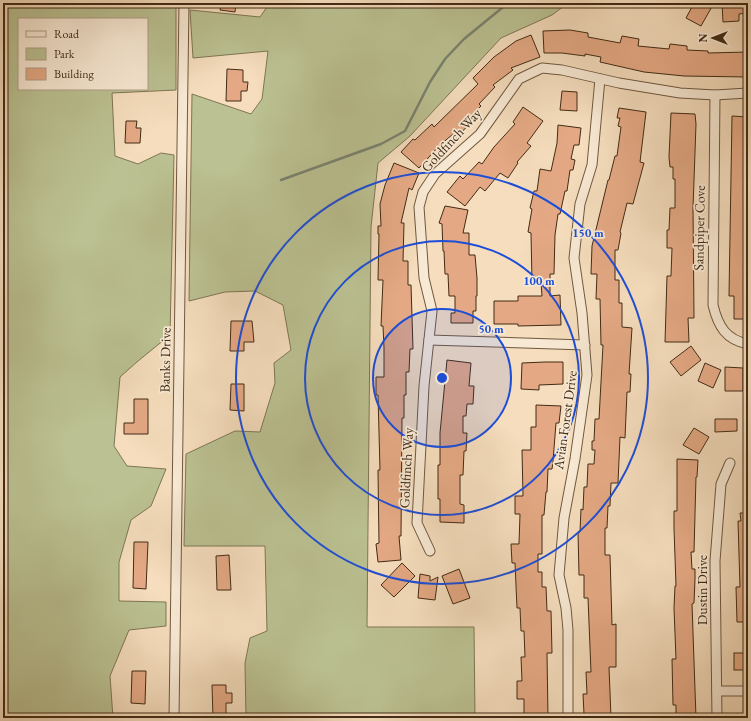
<svg xmlns="http://www.w3.org/2000/svg" width="751" height="721" viewBox="0 0 751 721" font-family="'EB Garamond',serif">
<style>
.green{fill:#bbc192;stroke:#7e7654;fill-rule:evenodd}
.lines{fill:none;stroke-linecap:round;stroke-linejoin:round}
.stream{stroke:#79836f;stroke-width:2.5}
.building{fill:#e4a984;stroke:#422b15}
.minor-casing{stroke:#6f583f;stroke-width:11}
.minor{stroke:#f8e9d4;stroke-width:9}
.ring{fill:none;stroke:#1d4ed8;stroke-width:2}
.labels{text-anchor:middle;stroke-width:3.5;stroke-linejoin:round;paint-order:stroke}
.street-label{font-size:14px;fill:#422b15;stroke:#f8e9d4}
.centre{fill:#1d4ed8;stroke:#f8e9d4;stroke-width:2}
.ring-label{font-size:12px;text-anchor:middle;font-weight:bold;fill:#1d4ed8;stroke:#f8e9d4;stroke-width:3.5;stroke-linejoin:round;paint-order:stroke}
</style>
<rect width="100%" height="100%" fill="#f5ddbd"/>
<filter id="stains"><feTurbulence type="fractalNoise" baseFrequency=".005" numOctaves="4"/><feColorMatrix values="0 0 0 0 .2 0 0 0 0 .09 0 0 0 0 .02 0 0 0 .5 -.17"/></filter>
<radialGradient id="worn" r=".72"><stop offset=".6" stop-color="#630" stop-opacity="0"/><stop offset="1" stop-color="#630" stop-opacity=".3"/></radialGradient>
<!-- green -->
<g class="green">
<path d="M16 3H176V90L112 93 115 156 138 164 161 153 174 155 170 335 138 361 120 377 114 446 127 466 166 469 151 506 131 520 119 562V601L166 602V626L129 630 110 676 113 718H3V4ZM19 19H147V89H19Z"/>
<path d="M267 3H568L552 15 501 38 410 136 378 163 371 227 367 627H474L475 718H246L245 663 250 638 267 631 265 546H184L186 454 235 431 260 432 275 383 274 363 291 350 283 305 255 291 225 292 189 301 192 94 251 114 262 99 268 51 193 58 190 10 260 17 267 7Z"/>
</g>
<g class="lines">
<!-- stream -->
<path class="stream" d="M281 180 381 144 405 131 430 82 445 59 464 39 508 3"/>
</g>
<!-- building -->
<g class="building">
<path d="M221 3H236L235 12 220 10Z"/>
<path d="M694 3H714L701 26 686 18Z"/>
<path d="M722 3H748V13L739 14V21L723 22Z"/>
<path d="M570 30 588 33V37L620 43 622 36 639 39 638 46 669 49 670 44 687 46V50L708 51V53L748 52V77L684 76 644 72 600 62 601 57 585 54V56L562 53H544L543 31Z"/>
<path d="M531 35 540 57 511 68 513 70 493 85 495 87 479 104 481 106 476 111 479 114 456 138 453 134 439 146 419 168 401 152 413 139 415 140 432 124 434 127 478 84 473 78 494 57 516 41Z"/>
<path d="M227 69 243 70V82H248L247 91H241V101H226Z"/>
<path d="M562 91 577 92V111L560 110Z"/>
<path d="M523 107 543 121 527 143 531 146 517 162 518 163 508 178 500 173 485 191 480 187 465 206 447 192 460 176 463 179 479 162 482 164 494 147 515 124 513 122Z"/>
<path d="M619 108 646 112 640 162 644 163 633 204 627 203 620 232 621 233 618 250H615V280H619V303H622V327L632 328 629 374H631L630 392H627L625 438 620 437 618 483H611L610 506H608L607 528H605V555H610L612 625 616 624V667H609L611 718H587L586 714H584L583 694H587L586 672H591L588 598H584V575H579L578 532H580L581 509 583 510 584 487H587L588 464H594L595 450H592V441H594L595 419H599L603 345H601L600 299H596L597 274H591L592 246 608 180H609L615 156H617L621 127 618 126 620 118H617Z"/>
<path d="M671 113 695 114 696 124 693 208 694 318H688L689 342H665L667 276H671L672 248H667V230H669L670 208H675V179H673V167H670L669 157Z"/>
<path d="M732 116 748 117V319H734V296H729Z"/>
<path d="M126 121H137L136 128H141L140 143H125Z"/>
<path d="M558 125 581 128 579 145H574L571 159 575 160 573 170H570L567 191H565L560 214H558L555 235 554 274H550V296L560 295 561 325 518 326V324H494V301H518V296H542L541 283 532 282 531 233 528 232 532 209 530 208 534 191H537L540 169 551 171 557 143Z"/>
<path d="M394 163 419 173 412 190 409 188 401 223H404L403 261H408V285H411L413 349H410L409 372H406V395H404V418H402L401 536H399L401 560 378 562 376 544 379 543 378 470H380L378 395H376V377H384V348L383 326H381L383 280H378L379 234H378V226H381L380 204 385 185Z"/>
<path d="M445 206 468 210 463 233H469V255H475L477 278V296H476V311H473V323H451V313H455V296H449L448 274H445L444 251H443L442 224 439 223Z"/>
<path d="M231 321H252L254 342H244V351H230Z"/>
<path d="M691 346 701 360 681 376 670 362Z"/>
<path d="M447 360 471 363 469 386H474L473 404H467L466 416H463V433H467L466 451H464L463 475H460V504L464 505V523L440 522V499H438V465H440V433Z"/>
<path d="M545 362H563V384L539 385V390L521 389 522 363Z"/>
<path d="M705 363 721 370 713 388 698 381Z"/>
<path d="M725 367 743 368V391H725Z"/>
<path d="M231 384H244V411L230 410Z"/>
<path d="M134 399H148V434H124V423H134Z"/>
<path d="M536 405 561 406 559 423H556L553 461 552 469H548L547 492H546L544 515H542V554H538V572H542V587H546L547 611H551L552 653H547L548 718H524V699H517V681H522L521 657H525L524 631H521L520 608H517L515 563H512L511 544H519L520 514H515V496H523L522 450H531V427H536Z"/>
<path d="M715 419H737V431L715 432Z"/>
<path d="M694 428 709 437 699 454 683 445Z"/>
<path d="M677 459 698 460 697 477H696L694 552H691L692 569H695V579L694 603 692 604 696 718H676V705H673L672 659H676L674 608 675 586H676L674 528V511H677Z"/>
<path d="M740 513H748V622H737L736 587H740L738 521H741Z"/>
<path d="M134 542H148L146 589 133 588Z"/>
<path d="M229 555 231 590H217L216 556Z"/>
<path d="M402 563 415 576 394 597 381 585Z"/>
<path d="M459 569 470 598 453 604 442 576Z"/>
<path d="M420 574 430 576V581L438 577 435 600 418 598Z"/>
<rect x="734" y="653" width="14" height="17"/>
<path d="M132 671H146L145 704 131 703Z"/>
<path d="M212 685H226V693H232V703H226V718H213Z"/>
</g>
<g class="lines">
<!-- minor casing -->
<g class="minor-casing">
<g id="minor">
<path d="M715 95 713 305C718 326 726 340 748 344"/>
<path d="M429 340 585 345"/>
<path d="M430 551 417 523 424 386 432 311 424 278 419 207 423 192 435 174 480 134 519 79 542 68 562 70 619 83 680 93 715 95 748 93"/>
<path d="M717 691H748"/>
<path d="M174 718 184 3"/>
<path d="M568 718V630L566 608 559 575 564 518 575 459 587 375 582 313 574 258 580 204 592 165 600 79"/>
<path d="M717 718 715 561 721 484 730 463"/>
</g>
</g>
<!-- minor -->
<use href="#minor" class="minor"/>
</g>
<!-- distance rings -->
<circle cx="442" cy="378" r="69" fill="#1d4ed8" fill-opacity=".12"/>
<g class="ring">
<circle cx="442" cy="378" r="69"/>
<circle cx="442" cy="378" r="137"/>
<circle cx="442" cy="378" r="206"/>
</g>
<g class="labels">
<!-- street labels -->
<g class="street-label">
<text transform="translate(451 140) rotate(-47)" y="5">Goldfinch Way</text>
<text transform="translate(699 228) rotate(-89)" y="5">Sandpiper Cove</text>
<text transform="translate(165 360) rotate(-89)" y="5">Banks Drive</text>
<text transform="translate(565 420) rotate(-82)" y="5">Avian Forest Drive</text>
<text transform="translate(406 468) rotate(-87)" y="5">Goldfinch Way</text>
<text transform="translate(702 590) rotate(-90)" y="5">Dustin Drive</text>
</g>
</g>
<circle cx="442" cy="378" r="6" class="centre"/>
<g class="ring-label">
<text x="588" y="237">150 m</text>
<text x="539" y="285">100 m</text>
<text x="491" y="333">50 m</text>
</g>
<!-- margin -->
<rect width="751" height="721" fill="none" stroke="#f5ddbd" stroke-width="16"/>
<rect x="4" y="4" width="743" height="713" fill="none" stroke="#422b15" stroke-width="2"/>
<rect x="8" y="8" width="735" height="705" fill="none" stroke="#422b15"/>
<!-- legend -->
<rect x="18" y="18" width="130" height="72" fill="#f8e9d4" stroke="#af9d88"/>
<rect x="26" y="31" width="20" height="6" fill="#f8e9d4" stroke="#af9d88"/>
<text x="54" y="38" font-size="12" fill="#422b15">Road</text>
<rect x="26" y="48" width="20" height="12" fill="#bbc192" stroke="#af9d88"/>
<text x="54" y="58" font-size="12" fill="#422b15">Park</text>
<rect x="26" y="68" width="20" height="12" fill="#e4a984" stroke="#af9d88"/>
<text x="54" y="78" font-size="12" fill="#422b15">Building</text>
<!-- north arrow -->
<g transform="translate(713 38) rotate(270)" stroke="#f8e9d4" stroke-width="3" paint-order="stroke">
<path d="M0-3L7 15L0 10L-7 15Z" fill="#422b15"/>
<text y="-6" font-size="11" font-weight="bold" text-anchor="middle" fill="#422b15">N</text>
</g>
<rect width="100%" height="100%" filter="url(#stains)"/>
<rect width="100%" height="100%" fill="url(#worn)"/>
</svg>
